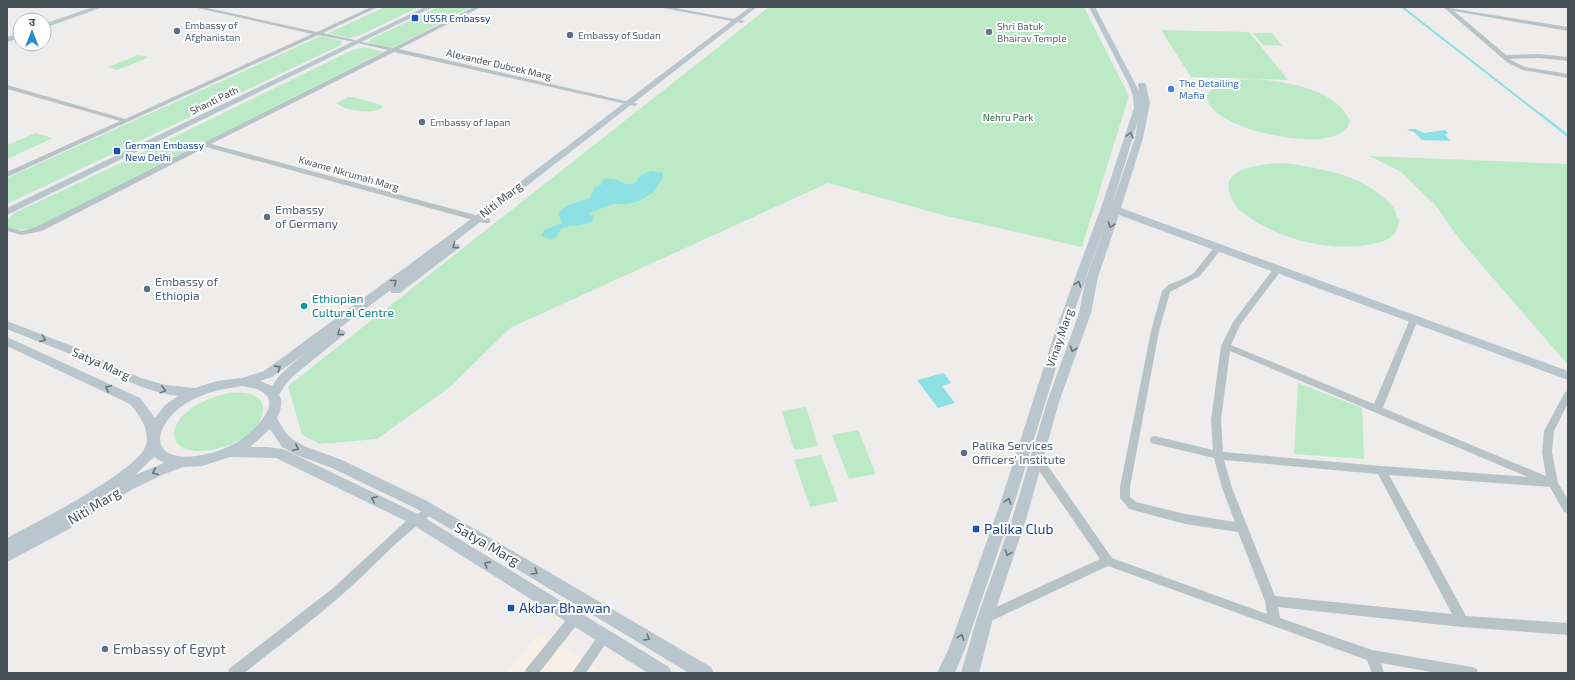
<svg xmlns="http://www.w3.org/2000/svg" width="1575" height="680" viewBox="0 0 1575 680" font-family="'Exo 2','Noto Sans Devanagari',sans-serif">
<style>
.commercial{fill:#f9f0e5}
.green{fill:#bdeac6}
.water{fill:#8de0e3}
.lines{fill:none;stroke-linecap:round;stroke-linejoin:round}
.stream-far1{stroke:#8de0e3;stroke-width:2}
.stream{stroke:#8de0e3;stroke-width:2.5}
.street{fill:#b8c3c8;fill-rule:evenodd}
.secondary{fill:#b9c6cd;fill-rule:evenodd}
.oneway{stroke:#68757b}
.transit-dot{fill:#1a4fb4;stroke:#fff;stroke-width:1.5}
.service-dot{fill:#5c6f8a;stroke:#fff;stroke-width:1.5}
.worship-dot{fill:#6b7280;stroke:#fff;stroke-width:1.5}
.shop-dot{fill:#3f7fe0;stroke:#fff;stroke-width:1.5}
.culture-dot{fill:#0f9aa8;stroke:#fff;stroke-width:1.5}
.labels{text-anchor:middle;stroke-width:4;stroke-linejoin:round;paint-order:stroke}
.far-transit-label{font-size:10px;fill:#164399;stroke:#fff;text-anchor:start}
.far-service-label{font-size:10px;fill:#4e5e75;stroke:#fff;text-anchor:start}
.far-worship-label{font-size:10px;fill:#5b616d;stroke:#fff;text-anchor:start}
.far-street-label{font-size:10px;fill:#465258;stroke:#fff}
.far-shop-label{font-size:10px;fill:#366cbe;stroke:#fff;text-anchor:start}
.far-park-label{font-size:10px;fill:#1e7239;stroke:#fff}
.street-label{font-size:12px;fill:#465258;stroke:#fff}
.service-label{font-size:12px;fill:#4e5e75;stroke:#fff;text-anchor:start}
.culture-label{font-size:12px;fill:#0d838f;stroke:#fff;text-anchor:start}
.near-street-label{font-size:14px;fill:#465258;stroke:#fff}
.near-transit-label{font-size:14px;fill:#164399;stroke:#fff;text-anchor:start}
.near-service-label{font-size:14px;fill:#4e5e75;stroke:#fff;text-anchor:start}
</style>
<rect width="100%" height="100%" fill="#efecec"/>
<!-- commercial -->
<path class="commercial" d="M539 633 605 673H506Z"/>
<!-- green -->
<g class="green">
<path d="M385 7H419L358 36 349 38 328 33Z"/>
<path d="M438 7H471L392 48 369 43 371 39Z"/>
<path d="M769 7H1084L1129 96 1082 247 946 216 828 183 510 328 450 387 377 439 320 444 302 435 288 386Z"/>
<path d="M1161 30 1249 32 1288 80 1191 77Z"/>
<path d="M1253 33H1272L1282 46 1263 45Z"/>
<path d="M321 36 342 41 341 45 7 204V178Z"/>
<path d="M365 47 383 52 37 228 12 230 7 227V220L14 213 125 161 344 54 356 49Z"/>
<path d="M138 55 149 57 118 70 108 67Z"/>
<path d="M1257 79C1287 82 1337 89 1350 121 1349 123 1348 127 1346 129 1324 153 1224 131 1209 104 1208 102 1207 98 1207 96 1217 78 1238 80 1257 79Z"/>
<path d="M348 97H354L381 105 383 107C374 116 344 110 336 103Z"/>
<path d="M36 133 53 138 7 159V145Z"/>
<path d="M1369 156 1568 164V365L1460 240 1436 206 1401 172Z"/>
<path d="M1285 163C1322 168 1368 176 1393 207 1396 211 1397 217 1399 221 1398 224 1397 230 1395 233 1390 240 1379 243 1371 244 1331 253 1272 238 1241 211 1235 206 1231 198 1229 191 1223 165 1269 164 1285 163Z"/>
<path d="M1298 383 1362 408 1364 459 1294 454Z"/>
<path d="M229 393C237 393 245 392 253 395 268 401 264 418 255 428 242 442 219 451 200 451 170 452 166 429 188 411 200 401 214 397 229 393Z"/>
<path d="M806 407 818 446 794 450 782 411Z"/>
<path d="M858 430 876 474 849 479 832 435Z"/>
<path d="M821 455 838 501 810 507 794 460Z"/>
</g>
<!-- water -->
<g class="water">
<path d="M1409 129H1416L1424 133 1445 130 1448 133 1445 135 1451 141 1422 140 1414 132 1407 130Z"/>
<path d="M651 171 663 173V177L654 192 639 201 628 204H612L590 213V215H594L592 221C582 228 571 223 561 229 556 241 552 240 541 236L544 230 562 223C561 220 559 217 559 214 560 205 583 201 590 198L595 187 601 185 603 180C617 175 619 185 630 184 637 184 637 178 642 175 645 173 648 172 651 171Z"/>
<path d="M944 373 951 383 942 386 955 403 938 408 917 380Z"/>
</g>
<g class="lines">
<!-- stream-far1 -->
<path class="stream-far1" d="M1402 7 1541 115"/>
<!-- stream -->
<path class="stream" d="M1540 114 1568 136"/>
<!-- street -->
<g class="street">
<path d="M193 7H203L317 32 371 7H378L323 33 355 40V42L318 35 7 177V172L120 121 7 89V85L125 119 312 34Z"/>
<path d="M474 7H481L399 49 638 104 635 106 394 52 211 144 490 219V223H484L206 147 42 231 22 235 7 231V227L22 231 36 227 388 50 357 43V41L393 48Z"/>
<path d="M658 7H670L745 21 742 23Z"/>
<path d="M1443 7 1568 27V31L1454 11 1506 55 1539 54 1568 57V61L1539 58 1509 59 1525 67 1568 74V78L1523 70 1508 63Z"/>
<path d="M1215 246H1218L1222 248 1200 276 1170 292 1159 331 1130 487V497L1136 502 1185 514 1235 522 1222 488 1214 458 1155 444 1151 443 1150 440 1151 437 1155 436 1213 450 1211 420 1221 346 1233 322 1274 268H1280L1281 270 1280 272 1240 325 1231 345 1374 404 1410 319 1411 317H1417L1418 319 1383 408 1546 476 1542 452 1544 431 1565 392 1568 391V403L1554 431 1552 452 1558 483 1568 499V513L1564 512 1550 487 1389 475 1466 616 1568 623V635L1462 627 1278 607 1280 618 1372 650 1472 667 1477 669 1478 673H1437L1381 663 1384 673H1372L1367 660 1108 566 989 622 985 623 981 622 979 618 981 614 1100 559 1033 462 1032 459 1033 456 1037 455 1041 456 1112 558 1267 614 1265 601 1238 532 1185 524 1133 510 1129 509 1120 498V487L1151 331 1162 291 1168 285 1185 278 1194 273ZM1230 351 1528 477 1381 466 1223 452 1221 420ZM1224 460 1378 474 1452 614 1275 596 1232 488Z"/>
<path d="M430 506 434 507 436 510 434 513C404 533 380 560 354 584 319 616 281 644 244 673H228L229 669 332 589 405 522Z"/>
<path d="M575 613 579 614 581 618 579 622 539 673H525L526 669 571 614Z"/>
<path d="M604 631 608 633 610 637 586 673H572L600 633Z"/>
</g>
<!-- secondary -->
<g class="secondary">
<path d="M93 7H103L44 28V24Z"/>
<path d="M425 7H433L7 215V208Z"/>
<path d="M750 7H757L452 244H459L460 246 459 248 400 293H392L390 291 392 289 337 330H344L346 333 292 377 286 384 279 395C284 403 280 410 277 418L285 432 292 439 304 446 342 460 427 501 711 667 714 673H689L417 509 332 468 294 454 282 447 270 429 250 447H268L283 449 420 515 669 667 672 673H648L410 523 276 458 230 457 202 466 183 467 162 475 133 489 69 529 7 562V538C33 524 140 470 146 445 150 429 140 416 130 404L7 346V337L140 398 155 418 165 405 178 396C141 391 111 373 78 358 55 347 31 339 7 329V321L77 348 141 378 165 385 195 388 217 381 242 378 264 371 474 217ZM310 350C296 361 281 371 272 386L260 381 272 377ZM242 386C250 388 259 388 265 394 281 408 249 434 239 441 226 449 211 454 196 456 147 462 153 425 185 404 202 393 222 389 242 386ZM154 457 164 463 135 475Z"/>
<path d="M1089 7H1095L1139 91 1138 85 1139 83H1145L1146 85 1150 103 1143 138 1121 208 1568 371V380L1119 215 1098 277 1091 313 1059 402 1027 516 993 618 979 673H961L977 618 1013 516 1047 402 1079 313 1086 277 1110 211 1067 332 1014 504 965 649 955 673H937L949 648 1000 504 1055 332 1102 205 1134 108 1133 96 1129 85ZM1138 121 1135 138 1112 205Z"/>
<path d="M20 33V38L7 42V37Z"/>
</g>
</g>
<!-- one-way arrows -->
<defs><path id="oneway-chevron" d="M-2-3.5L2.5 0L-2 3.5" fill="none" stroke-width="1.6" stroke-linecap="round" stroke-linejoin="round"/></defs>
<g class="oneway">
<use href="#oneway-chevron" transform="translate(1130 135) rotate(-74)"/>
<use href="#oneway-chevron" transform="translate(1111 225) rotate(108)"/>
<use href="#oneway-chevron" transform="translate(455 246) rotate(143)"/>
<use href="#oneway-chevron" transform="translate(394 282) rotate(-38)"/>
<use href="#oneway-chevron" transform="translate(1078 284) rotate(-70)"/>
<use href="#oneway-chevron" transform="translate(340 333) rotate(143)"/>
<use href="#oneway-chevron" transform="translate(43 339) rotate(22)"/>
<use href="#oneway-chevron" transform="translate(1073 349) rotate(109)"/>
<use href="#oneway-chevron" transform="translate(278 368) rotate(-32)"/>
<use href="#oneway-chevron" transform="translate(108 388) rotate(-155)"/>
<use href="#oneway-chevron" transform="translate(163 390) rotate(15)"/>
<use href="#oneway-chevron" transform="translate(296 448) rotate(27)"/>
<use href="#oneway-chevron" transform="translate(155 472) rotate(157)"/>
<use href="#oneway-chevron" transform="translate(374 499) rotate(-154)"/>
<use href="#oneway-chevron" transform="translate(1008 501) rotate(-72)"/>
<use href="#oneway-chevron" transform="translate(1008 553) rotate(109)"/>
<use href="#oneway-chevron" transform="translate(487 564) rotate(-148)"/>
<use href="#oneway-chevron" transform="translate(535 572) rotate(30)"/>
<use href="#oneway-chevron" transform="translate(961 637) rotate(-71)"/>
<use href="#oneway-chevron" transform="translate(647 638) rotate(31)"/>
</g>
<!-- markers -->
<g class="transit-dot">
<rect x="411" y="14" width="8" height="8" rx="2"/>
<rect x="113" y="147" width="8" height="8" rx="2"/>
<rect x="972" y="525" width="8" height="8" rx="2"/>
<rect x="507" y="604" width="8" height="8" rx="2"/>
</g>
<g class="service-dot">
<circle cx="177" cy="31" r="4"/>
<circle cx="570" cy="35" r="4"/>
<circle cx="422" cy="122" r="4"/>
<circle cx="267" cy="217" r="4"/>
<circle cx="147" cy="289" r="4"/>
<circle cx="964" cy="453" r="4"/>
<circle cx="105" cy="649" r="4"/>
</g>
<circle class="worship-dot" cx="989" cy="32" r="4"/>
<circle class="shop-dot" cx="1171" cy="89" r="4"/>
<circle class="culture-dot" cx="304" cy="306" r="4"/>
<g class="labels">
<!-- far-transit labels -->
<g class="far-transit-label">
<text x="423" y="22">USSR Embassy</text>
<text x="125" y="149">German Embassy<tspan x="125" dy="12">New Delhi</tspan></text>
</g>
<!-- far-service labels -->
<g class="far-service-label">
<text x="185" y="29">Embassy of<tspan x="185" dy="12">Afghanistan</tspan></text>
<text x="578" y="39">Embassy of Sudan</text>
<text x="430" y="126">Embassy of Japan</text>
</g>
<!-- far-worship labels -->
<g class="far-worship-label">
<text x="997" y="30">Shri Batuk<tspan x="997" dy="12">Bhairav Temple</tspan></text>
</g>
<!-- far-street labels -->
<g class="far-street-label">
<text transform="translate(499 64) rotate(13)" y="4">Alexander Dubcek Marg</text>
<text transform="translate(214 100) rotate(-26)" y="4">Shanti Path</text>
<text transform="translate(349 173) rotate(16)" y="4">Kwame Nkrumah Marg</text>
</g>
<!-- far-shop labels -->
<g class="far-shop-label">
<text x="1179" y="87">The Detailing<tspan x="1179" dy="12">Mafia</tspan></text>
</g>
<!-- far-park labels -->
<g class="far-park-label">
<text x="1008" y="121">Nehru Park</text>
</g>
<!-- street labels -->
<g class="street-label">
<text transform="translate(501 200) rotate(-38)" y="4">Niti Marg</text>
<text transform="translate(1060 338) rotate(-71)" y="4">Vinay Marg</text>
<text transform="translate(101 364) rotate(24)" y="4">Satya Marg</text>
</g>
<!-- service labels -->
<g class="service-label">
<text x="275" y="214">Embassy<tspan x="275" dy="14">of Germany</tspan></text>
<text x="155" y="286">Embassy of<tspan x="155" dy="14">Ethiopia</tspan></text>
<text x="972" y="450">Palika Services<tspan x="972" dy="14">Officers' Institute</tspan></text>
</g>
<!-- culture labels -->
<g class="culture-label">
<text x="312" y="303">Ethiopian<tspan x="312" dy="14">Cultural Centre</tspan></text>
</g>
<!-- near-street labels -->
<g class="near-street-label">
<text transform="translate(94 506) rotate(-31)" y="5">Niti Marg</text>
<text transform="translate(487 544) rotate(30)" y="5">Satya Marg</text>
</g>
<!-- near-transit labels -->
<g class="near-transit-label">
<text x="984" y="534">Palika Club</text>
<text x="519" y="613">Akbar Bhawan</text>
</g>
<!-- near-service labels -->
<g class="near-service-label">
<text x="113" y="654">Embassy of Egypt</text>
</g>
</g>
<!-- border -->
<rect width="1575" height="680" fill="none" stroke="#465258" stroke-width="16"/>
<!-- north arrow -->
<g transform="translate(32 32)"><circle r="19" fill="#ffffff" stroke="#b5babc"/>
<path d="M0-3L7 15L0 10L-7 15Z" fill="#278ccd"/>
<text y="-6" font-size="11" font-weight="bold" text-anchor="middle" fill="#465258">उ</text>
</g>
</svg>
